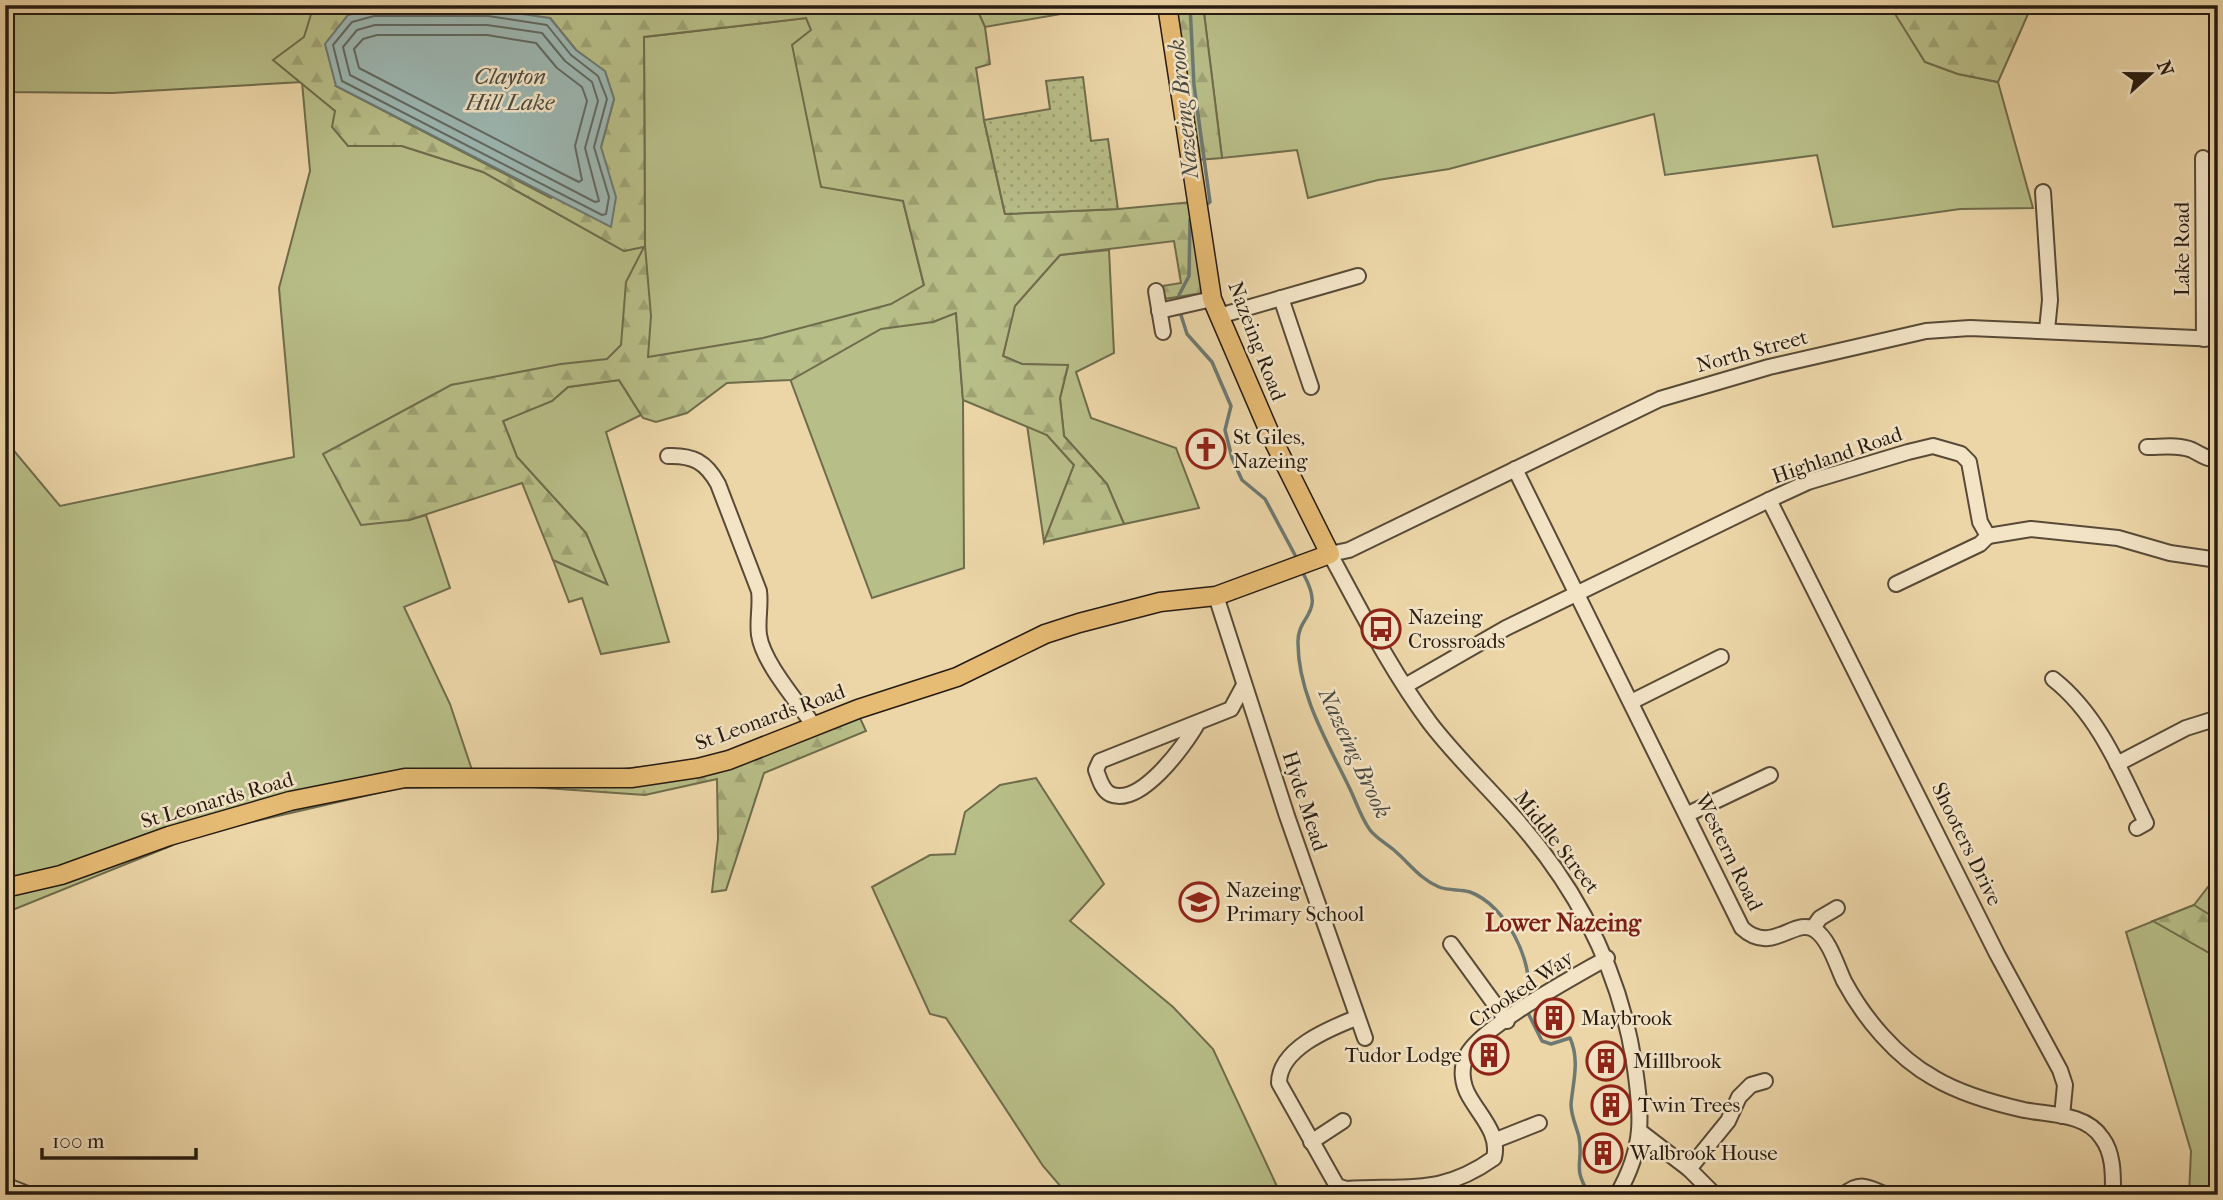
<svg xmlns="http://www.w3.org/2000/svg" width="2223" height="1200" viewBox="0 0 2223 1200" font-family="'IM FELL French Canon',serif">
<style>
.grass{fill:#b8be88;stroke:#6f6c4c;stroke-width:2}
.forest{fill:url(#forest-firs);stroke:#6f6c4c;stroke-width:2;fill-rule:evenodd}
.park{fill:url(#park-dots);stroke:#6f6c4c;stroke-width:2}
.water{fill:#9cb7b2;stroke:#6d7972;stroke-width:2}
.lines{fill:none;stroke-linecap:round;stroke-linejoin:round}
.shore{stroke:#616962;stroke-width:2}
.stream{stroke:#6d7972;stroke-width:3.5}
.minor-casing{stroke:#584a37;stroke-width:18}
.major-casing{stroke:#261b11;stroke-width:21}
.minor{stroke:#f3e4c6;stroke-width:14}
.major{stroke:#e6bb74;stroke-width:18}
.labels{text-anchor:middle;stroke-width:5;stroke-linejoin:round;paint-order:stroke}
.street-label{font-size:21px;fill:#261b11;stroke:#f3e4c6}
.poi-label{font-size:21px;fill:#261b11;stroke:#f3e4c6;text-anchor:start}
.water-label{font-size:23px;font-style:italic;fill:#494a41;stroke:#f3e4c6}
.quarter-label{font-size:24px;font-weight:bold;fill:#7a1f14;stroke:#f3e4c6}
</style>
<defs>
<pattern id="forest-firs" width="22" height="20" patternUnits="userSpaceOnUse" patternTransform="scale(1.75)"><rect width="22" height="20" fill="#b8be88"/><path d="M5 1l3.5 6h-7zM16 11l3.5 6h-7z" fill="#9ea374"/></pattern>
<pattern id="park-dots" width="8" height="8" patternUnits="userSpaceOnUse" patternTransform="scale(1.75)"><rect width="8" height="8" fill="#b8be88"/><path d="M2 2h.1M6 6h.1" fill="none" stroke="#9ea374" stroke-width="1.8" stroke-linecap="round"/></pattern>
</defs>
<rect width="100%" height="100%" fill="#ecd6a8"/>
<filter id="stains"><feTurbulence type="fractalNoise" baseFrequency=".00286" numOctaves="4"/><feColorMatrix values="0 0 0 0 .2 0 0 0 0 .09 0 0 0 0 .02 0 0 0 .5 -.17"/></filter>
<radialGradient id="worn" r=".72"><stop offset=".6" stop-color="#630" stop-opacity="0"/><stop offset="1" stop-color="#630" stop-opacity=".3"/></radialGradient>
<!-- grass -->
<g class="grass">
<path d="M5 5H317L335 111 348 146H402L483 172 624 251 645 246 644 37 806 18 903 201 933 322 956 312 963 400 964 568 872 598 780 352 451 385 409 520 426 515 450 588 404 607 450 704 473 773 160 831 166 848 5 913V440L60 506 294 457 279 288 310 171 302 82 112 93 5 92Z"/>
<path d="M975 5H1060L1061 14 985 27Z"/>
<path d="M1203 5H2027L1896 14 1925 62 1958 74 1998 82 2033 208 1960 209 1833 227 1817 155 1665 175 1654 114 1449 169 1378 180 1308 198 1297 150 1222 158Z"/>
<path d="M1109 250 1114 353 1076 372 1091 418 1176 448 1199 508 1124 524 1107 484 1064 436 1060 398 1068 366 1022 364 1003 356 1014 306 1060 255Z"/>
<path d="M619 380 641 415 606 432 669 642 601 654 582 598 569 602 553 560 607 584 586 533 517 457 503 421 552 401 568 387Z"/>
<path d="M1027 425 1047 435 1074 465 1044 542Z"/>
<path d="M1036 778 1104 884 1070 921 1173 1007 1213 1049 1281 1195H1068L1043 1166 946 1018 930 1014 872 887 930 855 955 854 965 812 1000 785Z"/>
<path d="M2218 874V1195H2189L2191 1151 2126 932 2194 905Z"/>
</g>
<!-- forest -->
<g class="forest">
<path d="M314 5H975L985 27 990 64 976 68 984 120 1005 214 1118 209 1192 202 1203 293 1164 299 1162 286 1181 283 1174 241 1060 255 1015 306 1003 356 1022 364 1068 365 1060 398 1064 436 1107 484 1124 524 1044 542 1074 465 1047 435 963 400 956 313 933 322 881 329 791 380 727 383 687 413 656 422 643 418 619 380 568 387 552 401 503 421 517 457 586 533 607 584 553 560 522 483 409 520 361 525 323 454 451 385 561 364 607 359 621 345 626 282 644 247 624 251 483 172 402 146H348L332 127 335 111 273 60 304 37ZM550 18 576 50 605 72 614 99 601 147 551 198 336 86ZM806 18 811 30 792 45 821 187 903 201 924 285 891 304 763 338 648 357 651 316 645 246 644 37Z"/>
<path d="M1161 5H1203L1222 158 1184 161Z"/>
<path d="M2032 5 1998 82 1958 74 1925 62 1895 14Z"/>
<path d="M854 705 866 731 764 773 726 890 712 892 718 839 717 779 645 795 516 786 399 788 199 834 166 848 160 831 409 773 527 779 717 759Z"/>
<path d="M2194 905 2218 920V958L2153 921Z"/>
</g>
<!-- park -->
<path class="park" d="M1083 77 1091 141 1108 139 1118 209 1005 214 984 120 1050 109 1046 81Z"/>
<!-- water -->
<path class="water" d="M373 9H488L550 18 576 50 605 71 614 99 601 147 616 197 611 227 336 86 325 44 348 15Z"/>
<g class="lines">
<!-- shore -->
<g class="shore">
<path d="M374 16H488L547 25 571 55 598 76 607 99 594 147 609 197 606 214 602 215 342 81 333 45 352 22Z"/>
<path d="M375 25H487L542 33 565 61 592 82 598 101 585 148 599 201 595 202 350 75 343 47 357 30Z"/>
<path d="M377 35H487L536 43 557 68 582 87 587 101 575 146 582 180 579 182 563 174 359 68 354 49 363 39Z"/>
</g>
<!-- stream -->
<g class="stream">
<path d="M1190 5 1194 85 1210 202 1205 206"/>
<path d="M1179 295 1189 276 1190 219"/>
<path d="M1180 312 1187 334 1212 362 1231 406 1225 430 1232 458 1242 480 1265 499 1295 555"/>
<path d="M1304 575C1326 616 1297 614 1298 643 1298 694 1328 743 1349 787 1356 801 1361 818 1370 830 1376 838 1387 844 1395 851 1410 864 1420 879 1439 887 1449 891 1460 889 1470 892 1506 905 1534 962 1528 997"/>
<path d="M1528 1013 1542 1041 1551 1044 1570 1038C1580 1060 1573 1082 1571 1104 1571 1116 1576 1125 1579 1137 1584 1163 1571 1167 1590 1195"/>
</g>
<!-- minor casing -->
<g class="minor-casing">
<g id="minor">
<path d="M2203 158 2204 339"/>
<path d="M2043 192 2050 300 2047 330"/>
<path d="M1156 291 1163 332"/>
<path d="M1281 298 1311 387"/>
<path d="M1159 311 1212 299"/>
<path d="M1219 316 1358 276"/>
<path d="M2147 447C2161 447 2179 444 2192 450 2202 455 2206 459 2218 460"/>
<path d="M668 456C693 455 706 462 718 484L759 591C761 606 757 620 759 635 763 663 798 702 814 726"/>
<path d="M1515 469 1742 928C1772 956 1795 916 1815 930 1829 939 1837 966 1844 981 1864 1018 1896 1057 1934 1078 1961 1094 1993 1103 2024 1110 2050 1115 2086 1113 2102 1138 2114 1154 2113 1176 2113 1195"/>
<path d="M1769 500 1997 954 2060 1070 2065 1085 2062 1116"/>
<path d="M1896 584 1980 544 1988 536"/>
<path d="M1216 596 1287 816 1365 1038"/>
<path d="M2053 679C2099 715 2121 772 2146 823L2137 828"/>
<path d="M1405 686 1506 628 1769 500 1808 482 1908 452 1933 446 1961 454 1969 462 1980 522 1988 536 2031 529 2118 538 2170 553 2218 560"/>
<path d="M1631 702 1721 657"/>
<path d="M2216 719 2218 734"/>
<path d="M1197 724C1185 745 1140 808 1110 794 1102 790 1099 778 1096 770L1100 761 1231 709 1244 685"/>
<path d="M2117 764 2186 728 2218 718"/>
<path d="M1688 814 1770 775"/>
<path d="M1813 928 1820 918 1837 908"/>
<path d="M1451 944 1507 1021"/>
<path d="M1356 1018C1328 1029 1279 1049 1279 1083L1337 1186 1346 1189C1407 1185 1441 1196 1494 1158 1500 1134 1480 1116 1469 1096 1462 1084 1460 1068 1467 1055 1482 1026 1576 976 1607 958"/>
<path d="M1642 1133 1689 1169 1715 1195"/>
<path d="M1496 1140 1539 1123"/>
<path d="M1311 1142 1343 1121"/>
<path d="M1689 1169 1728 1121 1739 1097 1751 1085 1765 1081"/>
<path d="M5 1185 30 1195"/>
<path d="M1617 1195C1645 1147 1642 1115 1634 1062 1619 968 1578 889 1515 818 1487 786 1456 757 1430 723 1391 671 1361 611 1330 554L1349 550 1660 399 1769 367 1926 331 1970 328 2218 339"/>
<path d="M1844 1195C1859 1181 1869 1187 1886 1195"/>
</g>
</g>
<!-- major casing -->
<g class="major-casing">
<path id="major" d="M5 888 61 875 169 836 290 801 405 778H631L698 768 729 760 858 709 957 677 1045 634 1079 623 1160 602 1216 596 1330 554 1271 436 1212 299 1167 5"/>
</g>
<!-- minor -->
<use href="#minor" class="minor"/>
<!-- major -->
<use href="#major" class="major"/>
</g>
<!-- icons -->
<defs>
<g id="church-ring" transform="scale(2.0125)"><circle r="9.5" fill="#f3e4c6" stroke="#8f2418" stroke-width="1.5"/><path d="M-1.2-6h2.4v3.5h3.3v2.4h-3.3V6h-2.4V-.1h-3.3v-2.4h3.3Z" fill="#8f2418"/></g>
<g id="bus-ring" transform="scale(2.0125)"><circle r="9.5" fill="#f3e4c6" stroke="#8f2418" stroke-width="1.5"/><path d="M-5-6H5V4H4V6H2V4H-2V6H-4V4H-5ZM-3.5-4V0h7V-4ZM-3.5 1.2v1.5H-2V1.2ZM2 1.2v1.5H3.5V1.2Z" fill="#8f2418"/></g>
<g id="school-ring" transform="scale(2.0125)"><circle r="9.5" fill="#f3e4c6" stroke="#8f2418" stroke-width="1.5"/><path d="M0-5L7-2L0 1L-7-2ZM-4 1L0 2.5L4 1V4Q0 6-4 4Z" fill="#8f2418"/></g>
<g id="building-ring" transform="scale(2.0125)"><circle r="9.5" fill="#f3e4c6" stroke="#8f2418" stroke-width="1.5"/><path d="M-4-6H4V6H1V3H-1V6H-4ZM-2.5-4.3h1.7v1.8h-1.7ZM.8-4.3h1.7v1.8H.8ZM-2.5-1h1.7V.8h-1.7ZM.8-1h1.7V.8H.8Z" fill="#8f2418"/></g>
</defs>
<g fill-rule="evenodd">
<use href="#church-ring" x="1206" y="449"/>
<use href="#bus-ring" x="1381" y="629"/>
<use href="#school-ring" x="1199" y="902"/>
<use href="#building-ring" x="1554" y="1018"/>
<use href="#building-ring" x="1489" y="1055"/>
<use href="#building-ring" x="1606" y="1061"/>
<use href="#building-ring" x="1611" y="1105"/>
<use href="#building-ring" x="1603" y="1153"/>
</g>
<g class="labels">
<!-- street labels -->
<g class="street-label">
<text transform="translate(2182 249) rotate(-90)" y="7">Lake Road</text>
<text transform="translate(1257 341) rotate(69)" y="7">Nazeing Road</text>
<text transform="translate(1752 351) rotate(-15)" y="7">North Street</text>
<text transform="translate(1837 455) rotate(-19)" y="7">Highland Road</text>
<text transform="translate(770 717) rotate(-20)" y="7">St Leonards Road</text>
<text transform="translate(217 800) rotate(-16)" y="7">St Leonards Road</text>
<text transform="translate(1305 801) rotate(72)" y="7">Hyde Mead</text>
<text transform="translate(1557 842) rotate(52)" y="7">Middle Street</text>
<text transform="translate(1967 844) rotate(64)" y="7">Shooters Drive</text>
<text transform="translate(1729 852) rotate(64)" y="7">Western Road</text>
<text transform="translate(1521 989) rotate(-34)" y="7">Crooked Way</text>
</g>
<!-- poi labels -->
<g class="poi-label">
<text x="1233" y="444">St Giles,<tspan x="1233" dy="24">Nazeing</tspan></text>
<text x="1408" y="624">Nazeing<tspan x="1408" dy="24">Crossroads</tspan></text>
<text x="1226" y="897">Nazeing<tspan x="1226" dy="24">Primary School</tspan></text>
<text x="1581" y="1025">Maybrook</text>
<text x="1462" y="1062" text-anchor="end">Tudor Lodge</text>
<text x="1633" y="1068">Millbrook</text>
<text x="1638" y="1112">Twin Trees</text>
<text x="1630" y="1160">Walbrook House</text>
</g>
<!-- water labels -->
<g class="water-label">
<text x="510" y="84">Clayton<tspan x="510" dy="26">Hill Lake</tspan></text>
<text transform="translate(1183 109) rotate(-96)" y="8">Nazeing Brook</text>
<text transform="translate(1355 753) rotate(65)" y="8">Nazeing Brook</text>
</g>
<!-- quarter labels -->
<g class="quarter-label">
<text x="1563" y="931">Lower Nazeing</text>
</g>
</g>
<!-- margin -->
<rect width="2223" height="1200" fill="none" stroke="#ecd6a8" stroke-width="28"/>
<rect x="7" y="7" width="2209" height="1186" fill="none" stroke="#261b11" stroke-width="3.5"/>
<rect x="14" y="14" width="2195" height="1172" fill="none" stroke="#261b11" stroke-width="2"/>
<!-- north arrow -->
<g transform="translate(2150 74) rotate(69)" stroke="#f3e4c6" stroke-width="5" paint-order="stroke">
<path d="M0-5L12 26L0 18L-12 26Z" fill="#261b11"/>
<text y="-10" font-size="19" font-weight="bold" text-anchor="middle" fill="#261b11">N</text>
</g>
<!-- scale -->
<path d="M42 1148v10h154v-10" fill="none" stroke="#261b11" stroke-width="3.5"/>
<text x="52" y="1148" font-size="21" fill="#261b11" stroke="#f3e4c6" stroke-width="5" paint-order="stroke">100 m</text>
<rect width="100%" height="100%" filter="url(#stains)"/>
<rect width="100%" height="100%" fill="url(#worn)"/>
</svg>
